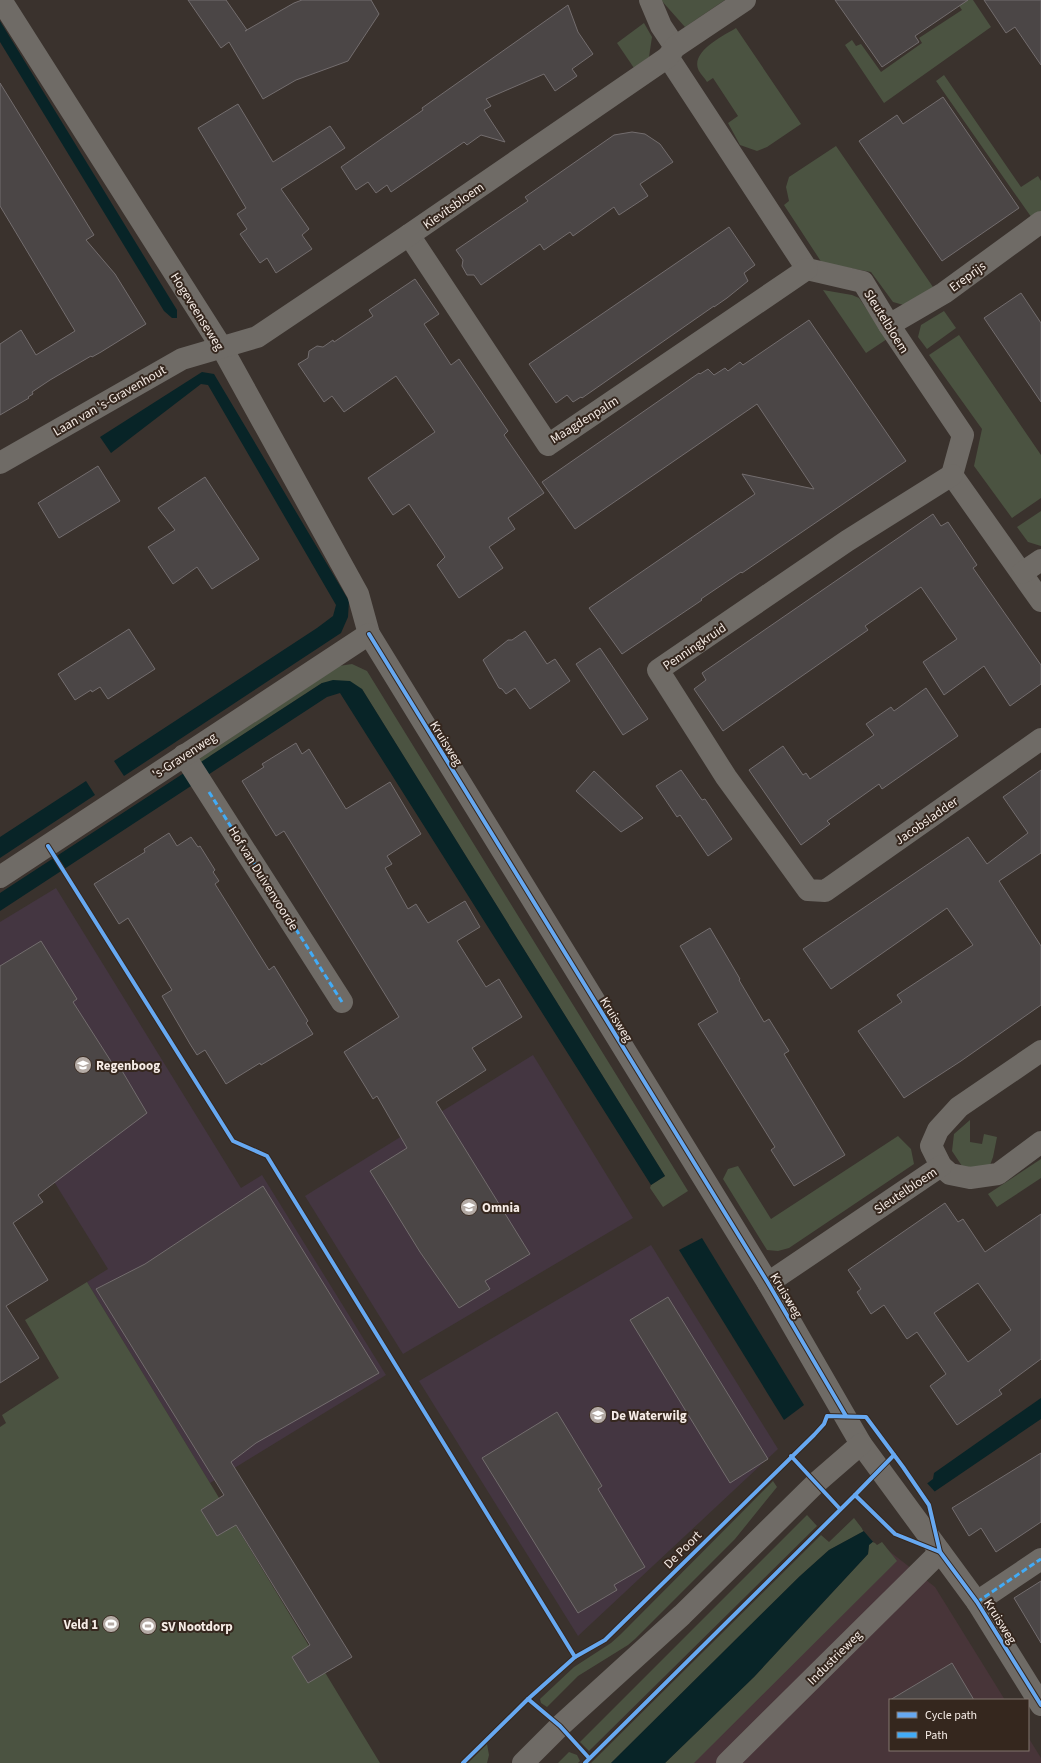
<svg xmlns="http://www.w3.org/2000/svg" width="1041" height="1763" viewBox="0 0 1041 1763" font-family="'Source Sans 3',sans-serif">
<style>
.industrial{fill:#483539}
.education{fill:#443641}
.green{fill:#4b5341}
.water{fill:#082427}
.pier{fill:#3a322d}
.building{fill:#4b4646;stroke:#736d6e;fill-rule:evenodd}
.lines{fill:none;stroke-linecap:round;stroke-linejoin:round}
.minor{stroke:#6f6b66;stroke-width:22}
.quiet{stroke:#42abf6;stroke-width:3;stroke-dasharray:6 3;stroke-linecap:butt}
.cycleway-casing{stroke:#35271e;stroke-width:6}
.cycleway{stroke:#66a8f1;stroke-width:4}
.labels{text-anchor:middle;stroke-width:4;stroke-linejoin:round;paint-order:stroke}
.street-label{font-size:13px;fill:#f6ece6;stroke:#35271e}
.poi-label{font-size:13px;font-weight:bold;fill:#f6ece6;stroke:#35271e;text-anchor:start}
</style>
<rect width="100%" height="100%" fill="#3a322d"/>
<!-- industrial -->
<path class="industrial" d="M884 1547 935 1587 1005 1700H890V1750H1028V1737L1041 1758V1763H668Z"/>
<!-- education -->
<g class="education">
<path d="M56 888 241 1188 262 1175 386 1375 210 1483 87 1282 108 1269 0 1094V922Z"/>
<path d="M533 1055 633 1218 403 1354 305 1196Z"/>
<path d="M651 1245 778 1449 578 1636 419 1381Z"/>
</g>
<!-- green -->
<g class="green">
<path d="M661 0H725L685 27Z"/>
<path d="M955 0H973L991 27 884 103 845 45 852 40 856 46 861 44 881 72 922 43 919 38 962 10Z"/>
<path d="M644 23 652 37 649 57 634 68 617 43Z"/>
<path d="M736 28 801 124 767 147 757 151 740 145 728 123 738 116 713 78 707 82C705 78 701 75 699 71 689 52 723 36 736 28Z"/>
<path d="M944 75 1021 187 1038 176 1041 181V216L1034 221 936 81Z"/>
<path d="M836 146 933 287 907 306 893 302 871 272 822 263 784 205 789 201 786 187 789 177Z"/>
<path d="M823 290 852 295 859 298 887 339 866 353Z"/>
<path d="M944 311 956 328 927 349 918 337 921 325Z"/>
<path d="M959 335 1041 455V498L1012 518 974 466 982 429 929 355Z"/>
<path d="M1041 511V546L1028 542 1017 527Z"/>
<path d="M352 664 367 671 688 1191 663 1207 650 1188 651 1185 665 1176 362 689 322 683 210 756 207 764 196 761 339 666Z"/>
<path d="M970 1120V1142L982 1144 984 1134 997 1137 993 1157 989 1168 977 1171 962 1166 952 1151 954 1134Z"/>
<path d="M898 1136 911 1149 914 1164 789 1248 778 1251 767 1250 723 1179 728 1169 738 1166 771 1219Z"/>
<path d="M1041 1159V1178L997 1207 988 1194Z"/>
<path d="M87 1282 210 1483 380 1763H0V1427L6 1423 2 1415 59 1378 25 1320Z"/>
<path d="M773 1481 777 1487 735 1539 635 1639 628 1645 578 1676 547 1707 541 1703 540 1699 574 1667 611 1643 621 1634Z"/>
<path d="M807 1515 817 1526 589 1751 580 1742Z"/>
<path d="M854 1518 864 1531 829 1550 800 1576 611 1763H591L821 1535 829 1542Z"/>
<path d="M873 1541 877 1545 882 1542 897 1561 694 1763H665L754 1677 868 1554 869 1545Z"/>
<path d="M487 1744 489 1755 487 1763H468Z"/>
<path d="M569 1752 577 1755 580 1761 578 1763H558Z"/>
</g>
<!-- water -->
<g class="water">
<path d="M0 21 177 310V318H172L164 311 0 42Z"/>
<path d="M202 372 214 374 349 601 348 617 341 633 124 776 114 761 317 628 333 616 336 605 208 385 201 384 111 453 100 437Z"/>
<path d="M333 680 350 681 362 689 665 1176 651 1185 340 693 327 697 0 911V893L322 683Z"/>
<path d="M86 781 95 795 0 858V837Z"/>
<path d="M702 1238 804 1405 784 1420 679 1250Z"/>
<path d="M1041 1398V1419L934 1492 869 1545 868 1554 754 1677 665 1763H611L800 1576 829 1550 864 1531 933 1479 934 1473Z"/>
</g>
<!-- pier -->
<path class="pier" d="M926 1482 936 1493 874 1543 862 1529Z"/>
<!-- building -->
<g class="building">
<path d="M188 0H226L247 30 245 31 294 3 302 0H371L379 14 348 61 296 80 263 99 229 42 221 48Z"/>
<path d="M835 0H968L915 36 919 42 882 67Z"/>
<path d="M984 0H1041V65L1015 27 1006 33Z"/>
<path d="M568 5 578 32 593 54 572 69 577 76 555 91 544 74 486 99 491 106 484 110 505 142 481 135 467 145 464 142 391 192 387 185 376 193 368 182 356 190 341 167 423 110 422 108Z"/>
<path d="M0 83 94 235 86 240 115 274 146 324 101 352 92 357 91 356 50 380 32 392 33 394 28 397 29 398 0 415V344L21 330 36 355 75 331 0 206Z"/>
<path d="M943 97 1019 208 942 261 859 141 897 115 903 124Z"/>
<path d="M238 104 273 162 330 126 345 148 281 189 309 229 302 235 312 249 276 273 267 258 260 263 240 234 247 229 237 214 246 208 198 128Z"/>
<path d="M632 132 645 134 660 144 673 162 640 184 648 196 619 215 614 207 573 236 570 232 544 250 540 244 481 285 474 275H467L462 266 463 260 456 250 528 201 525 197 614 135Z"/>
<path d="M729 227 755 265 744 273 748 281 727 298 714 307V306L582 398 581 397 573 402 567 395 556 403 529 364Z"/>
<path d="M415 279 439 314 424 324 451 365 459 359 508 431 504 435 544 493 508 518 515 529 489 547 503 568 459 598 437 565 445 557 409 504 393 515 368 478 435 432 396 376 344 412 332 396 324 402 298 364 308 358 309 351 317 346 323 347 333 340 334 342 373 316 369 310Z"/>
<path d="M1021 293 1041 323V402L984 318Z"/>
<path d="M809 320 906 461 742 573 741 572 701 599 702 600 622 654 589 608 755 494 742 474 814 489 757 404 575 529 542 482 699 373 700 374 708 369 714 375 725 368 728 371 740 362 743 365Z"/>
<path d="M98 466 120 501 59 538 38 503Z"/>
<path d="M205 477 259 559 212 589 197 567 173 584 148 547 175 530 158 508Z"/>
<path d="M933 514 941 526 948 522 977 565 973 568 1041 665V684L1010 706 984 666 944 695 923 662 957 639 921 587 865 626 868 630 723 731 694 689 706 680 702 673Z"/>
<path d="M129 629 155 669 108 699 100 687 92 692 91 690 75 700 58 674Z"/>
<path d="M525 631 547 664 555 659 570 681 530 709 515 688 506 694 502 689 499 688 483 660 508 640H512Z"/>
<path d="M600 648 648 719 623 735 576 664Z"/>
<path d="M926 688 958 736 882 789 879 784 827 821 830 824 801 845 749 770 783 746 803 775 806 773 810 779 874 735 866 724 891 707 894 711Z"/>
<path d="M296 743 302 754 309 749 346 809 390 782 421 834 387 856 392 864 385 868 408 909 416 904 428 923 465 901 480 927 457 941 486 987 499 979 522 1017 472 1048 486 1070 436 1102 530 1254 485 1281 490 1289 459 1308 420 1252 370 1171 407 1148 377 1096 373 1099 344 1052 399 1017 284 831 276 836 242 781 264 767 262 764Z"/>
<path d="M681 770 702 800 705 799 732 839 708 856 680 815 677 817 656 786Z"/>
<path d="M1041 770V853L999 881 1041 946V1005L961 1061 904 1098 858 1031 902 1002 897 995 973 945 947 908 831 989 803 949 968 837 987 864 1028 833 1003 797Z"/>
<path d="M594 771 616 792 643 818 621 832 576 791Z"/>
<path d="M169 833 177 846 191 837 198 847 200 846 215 870 213 872 219 881 215 884 269 970 274 966 308 1021 306 1023 313 1034 261 1065 260 1063 226 1084 205 1050 197 1055 190 1044 162 996 172 990 128 918 119 924 94 884 145 852 144 849Z"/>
<path d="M710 928 740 979 739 980 764 1022 769 1019 789 1051 784 1054 845 1155 794 1186 771 1150 775 1147 698 1024 718 1012 680 946Z"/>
<path d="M41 941 77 999 73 1002 114 1066 118 1064 147 1113 38 1195 43 1202 13 1223 48 1280 6 1306 39 1358 0 1383V966Z"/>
<path d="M263 1186 379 1373 256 1443 231 1462 352 1657 308 1683 292 1657 310 1645 236 1525 217 1536 201 1510 224 1495 96 1289 145 1264Z"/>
<path d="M945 1203 958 1222 963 1219 985 1252 1041 1214V1359L999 1390 1002 1394 957 1425 930 1386 946 1374 917 1332 907 1339 884 1305 871 1314 857 1292 861 1289 848 1270ZM978 1283 1011 1330 968 1362 934 1313Z"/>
<path d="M668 1297 768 1459 730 1483 630 1320Z"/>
<path d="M557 1412 602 1486 598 1489 645 1567 614 1585 617 1590 578 1613 482 1458Z"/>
<path d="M1041 1453V1522L996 1552 981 1528 969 1536 952 1508Z"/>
<path d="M1041 1581V1643L1014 1598Z"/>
<path d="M952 1663 974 1700H890Z"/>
</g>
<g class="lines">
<!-- minor -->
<g class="minor">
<path d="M1 0 222 348 358 594 369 634 768 1283 861 1444 977 1602 1041 1705"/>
<path d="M650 0 661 26 675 47"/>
<path d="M668 57 807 269 863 282 889 325 963 435 952 475 1041 601"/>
<path d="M409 235 548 445 807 269"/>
<path d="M889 325 944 293 1041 222"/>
<path d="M0 463 182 359 257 337 409 235 668 57 675 47 745 0"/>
<path d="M952 475 847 541 658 670 726 777 808 890 825 891 1041 739"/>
<path d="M1022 573 1041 560"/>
<path d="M184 755 342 1002"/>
<path d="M0 877 369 634"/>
<path d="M1041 1051 959 1107 938 1130 931 1146 941 1166 950 1174 970 1178 998 1174 1041 1142"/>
<path d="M768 1283 941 1166"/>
<path d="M977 1602 1041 1559"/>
<path d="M523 1763 560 1726 682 1615 816 1483 861 1444"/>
<path d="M727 1763 940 1552"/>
</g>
<!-- quiet -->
<g class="quiet">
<path d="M209 792 342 1002"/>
<path d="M977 1602 1041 1559"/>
</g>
<!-- cycleway casing -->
<g class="cycleway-casing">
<g id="cycleway">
<path d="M369 634 768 1283 846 1416"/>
<path d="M48 846 233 1141 267 1156 575 1657"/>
<path d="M791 1456 840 1509"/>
<path d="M855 1495 894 1455"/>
<path d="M528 1699 560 1726 589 1758"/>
<path d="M463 1763 528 1699 575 1657 605 1640 814 1435 824 1424 827 1416 866 1417 903 1467 929 1505 940 1552 977 1602 1041 1705"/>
<path d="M585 1763 855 1495 895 1534 940 1552"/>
</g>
</g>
<!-- cycleway -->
<use href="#cycleway" class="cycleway"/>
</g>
<!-- icons -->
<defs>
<g id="school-disc" transform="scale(0.9)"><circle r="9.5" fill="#b4aba5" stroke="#35271e"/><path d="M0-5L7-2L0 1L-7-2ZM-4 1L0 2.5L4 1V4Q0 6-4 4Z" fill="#fff"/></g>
<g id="stadium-disc" transform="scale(0.9)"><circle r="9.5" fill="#b4aba5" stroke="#35271e"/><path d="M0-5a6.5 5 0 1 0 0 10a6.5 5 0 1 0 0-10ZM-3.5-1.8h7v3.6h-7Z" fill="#fff"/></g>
</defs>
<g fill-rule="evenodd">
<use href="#school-disc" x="83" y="1065"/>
<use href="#school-disc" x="469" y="1207"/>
<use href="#school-disc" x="598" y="1415"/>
<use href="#stadium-disc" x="111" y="1624"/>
<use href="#stadium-disc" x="148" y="1626"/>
</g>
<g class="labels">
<!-- street labels -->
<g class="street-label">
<text transform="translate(453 205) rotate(-35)" y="5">Kievitsbloem</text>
<text transform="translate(967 276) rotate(-36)" y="5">Ereprijs</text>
<text transform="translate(198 311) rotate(58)" y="5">Hogeveenseweg</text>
<text transform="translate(887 321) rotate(58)" y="5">Sleutelbloem</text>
<text transform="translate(109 400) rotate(-30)" y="5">Laan van 's-Gravenhout</text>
<text transform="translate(584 419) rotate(-32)" y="5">Maagdenpalm</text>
<text transform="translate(694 646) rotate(-34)" y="5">Penningkruid</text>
<text transform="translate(447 743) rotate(58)" y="5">Kruisweg</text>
<text transform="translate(184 755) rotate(-33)" y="5">'s-Gravenweg</text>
<text transform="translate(926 820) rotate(-35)" y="5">Jacobsladder</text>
<text transform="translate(264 878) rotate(58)" y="5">Hof van Duivenvoorde</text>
<text transform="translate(617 1019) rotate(58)" y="5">Kruisweg</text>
<text transform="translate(905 1190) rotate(-34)" y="5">Sleutelbloem</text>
<text transform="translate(787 1295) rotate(59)" y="5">Kruisweg</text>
<text transform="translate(682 1549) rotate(-45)" y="5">De Poort</text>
<text transform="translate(1001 1621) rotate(58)" y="5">Kruisweg</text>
<text transform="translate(834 1657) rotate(-45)" y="5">Industrieweg</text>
</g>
<!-- poi labels -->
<g class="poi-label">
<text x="96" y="1070">Regenboog</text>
<text x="482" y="1212">Omnia</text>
<text x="611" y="1420">De Waterwilg</text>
<text x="98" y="1629" text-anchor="end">Veld 1</text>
<text x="161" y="1631">SV Nootdorp</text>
</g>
</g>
<!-- legend -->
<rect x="889" y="1699" width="140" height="52" fill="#35271e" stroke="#82766e"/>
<rect x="897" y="1712" width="20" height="6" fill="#66a8f1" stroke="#82766e"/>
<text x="925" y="1719" font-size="12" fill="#f6ece6">Cycle path</text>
<rect x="897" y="1732" width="20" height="6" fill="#42abf6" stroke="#82766e"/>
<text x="925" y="1739" font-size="12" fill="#f6ece6">Path</text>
</svg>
